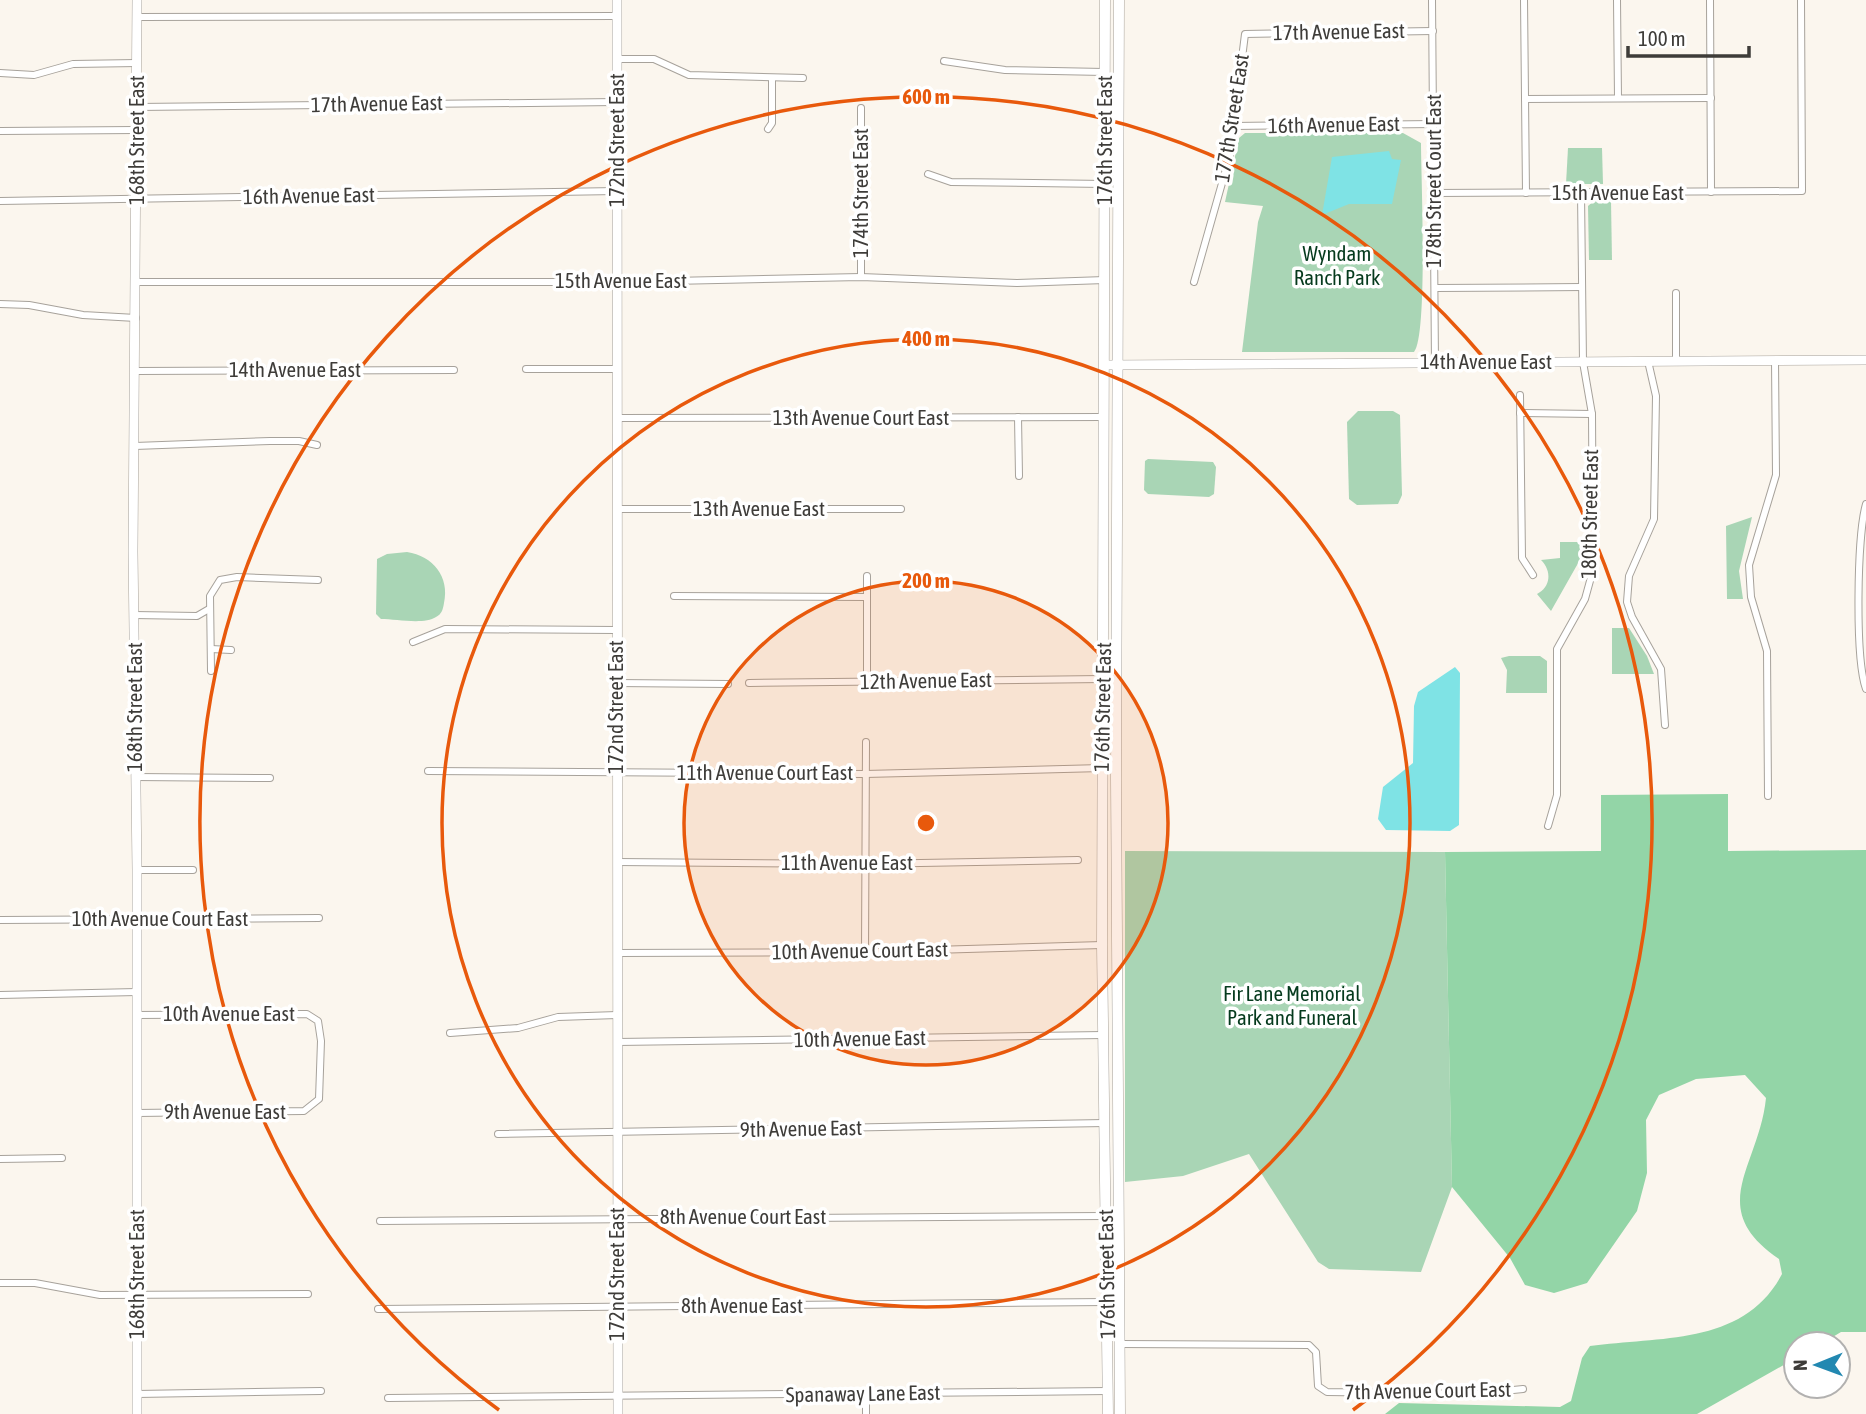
<svg xmlns="http://www.w3.org/2000/svg" width="1866" height="1414" viewBox="0 0 1866 1414" font-family="'Asap Condensed',sans-serif">
<style>
.green{fill:#a9d5b5}
.forest{fill:#93d5a7}
.water{fill:#7fe3e5}
.lines{fill:none;stroke-linecap:round;stroke-linejoin:round}
.street-casing{stroke:#a7a29b;stroke-width:8}
.secondary-casing{stroke:#a7a29b;stroke-width:10}
.primary-casing{stroke:#a7a29b;stroke-width:11}
.street{stroke:#fff;stroke-width:6}
.secondary{stroke:#fff;stroke-width:9}
.primary{stroke:#fff;stroke-width:10}
.ring{fill:none;stroke:#e8590c;stroke-width:3.5}
.labels{text-anchor:middle;stroke-width:7;stroke-linejoin:round;paint-order:stroke}
.street-label{font-size:21px;fill:#3e3c39;stroke:#fff}
.park-label{font-size:21px;fill:#053a1d;stroke:#fff}
.centre{fill:#e8590c;stroke:#fff;stroke-width:3.5}
.ring-label{font-size:21px;text-anchor:middle;font-weight:bold;fill:#e8590c;stroke:#fff;stroke-width:7;stroke-linejoin:round;paint-order:stroke}
</style>
<rect width="100%" height="100%" fill="#fbf6ee"/>
<!-- green -->
<g class="green">
<path d="M1245 133H1403L1421 143C1421 175 1428 336 1414 352H1242L1258 222 1263 206 1225 202 1239 138Z"/>
<path d="M1568 148H1602L1603 184H1566Z"/>
<path d="M1595 200 1611 201 1612 260H1589L1588 206Z"/>
<path d="M1358 411H1393L1400 415 1402 495 1398 504 1357 505 1349 499 1347 422Z"/>
<path d="M1148 459 1213 462 1216 467 1214 494 1209 497 1148 494 1144 490 1145 461Z"/>
<path d="M1752 517 1739 571 1743 599H1727L1726 526Z"/>
<path d="M1560 542H1583L1581 558 1551 611 1537 594C1551 587 1552 571 1541 560L1560 558Z"/>
<path d="M407 552C433 556 450 577 444 603 443 609 442 614 436 617 424 625 396 619 381 619L376 614 377 559 387 554Z"/>
<path d="M1612 628H1629L1647 656 1654 674H1612Z"/>
<path d="M1509 656H1540L1547 661V693H1506L1507 670 1501 658Z"/>
<path d="M1125 851 1445 852 1452 1187 1421 1272 1329 1269 1318 1262 1249 1154 1183 1176 1125 1182Z"/>
</g>
<!-- forest -->
<path class="forest" d="M1728 794V851L1866 850V1332H1841L1821 1344H1796V1358L1697 1414H1385L1399 1403 1560 1407 1571 1401 1582 1358 1590 1346C1660 1336 1744 1346 1782 1274L1779 1259C1704 1208 1759 1167 1766 1098L1745 1075 1696 1079 1659 1095 1646 1120 1647 1173 1637 1211 1587 1283 1554 1293 1525 1285 1510 1258 1452 1187 1445 852 1601 851V795Z"/>
<!-- water -->
<g class="water">
<path d="M1389 151 1392 159 1401 160 1392 204H1349L1322 215 1332 157Z"/>
<path d="M1455 667 1460 673 1459 825 1450 831 1386 830 1378 819 1383 787 1413 763 1414 706 1418 692Z"/>
</g>
<g class="lines">
<!-- street casing -->
<g class="street-casing">
<g id="street">
<path d="M1432 0 1435 363"/>
<path d="M1524 0 1526 193"/>
<path d="M1617 0 1618 98"/>
<path d="M1710 0 1711 192"/>
<path d="M137 17 617 16"/>
<path d="M617 59H654L689 75 803 78"/>
<path d="M944 61 1005 70 1104 72"/>
<path d="M0 73 34 75 73 64 137 63"/>
<path d="M1525 99 1711 98"/>
<path d="M137 107 617 102"/>
<path d="M1234 126 1434 124"/>
<path d="M768 129 772 123V78"/>
<path d="M0 131 136 130"/>
<path d="M928 174 951 182 1105 184"/>
<path d="M1434 193 1802 191 1801 0"/>
<path d="M0 201 617 191"/>
<path d="M861 277V108"/>
<path d="M137 282H625L861 277 1017 283 1105 280"/>
<path d="M1194 282 1230 155 1245 34 1433 31"/>
<path d="M1435 288 1582 287"/>
<path d="M0 304 29 305 83 315 136 318"/>
<path d="M1648 361 1656 396 1654 519 1629 576 1627 602 1632 617 1661 669 1665 725"/>
<path d="M1676 361V293"/>
<path d="M526 369H617"/>
<path d="M136 371 454 370"/>
<path d="M1520 395 1522 558 1533 575"/>
<path d="M1520 413 1592 414"/>
<path d="M1018 417 1019 476"/>
<path d="M617 418 1104 417"/>
<path d="M135 446 270 441H299L317 445"/>
<path d="M1866 504C1857 536 1855 658 1866 689"/>
<path d="M617 509H901"/>
<path d="M867 576V682"/>
<path d="M674 596 867 597"/>
<path d="M134 615 197 616 209 609"/>
<path d="M413 642 445 629 616 630"/>
<path d="M211 649 231 650"/>
<path d="M211 671 210 596 220 580 237 577 318 580"/>
<path d="M616 683 728 684"/>
<path d="M749 683 1103 679"/>
<path d="M428 771 865 774 1102 768"/>
<path d="M135 777 270 778"/>
<path d="M1768 796 1767 651 1751 597 1749 565 1776 475 1775 360"/>
<path d="M1548 826 1557 795V649L1585 599 1593 570 1592 414 1583 362 1581 193"/>
<path d="M617 862 865 864 1078 860"/>
<path d="M137 870H193"/>
<path d="M0 920 319 918"/>
<path d="M865 952 866 742"/>
<path d="M617 953 865 952 1102 945"/>
<path d="M0 995 137 992"/>
<path d="M450 1033 518 1028 558 1017 617 1015"/>
<path d="M617 1042 1103 1035"/>
<path d="M137 1113 304 1111 319 1099 321 1041 318 1021 307 1014 137 1015"/>
<path d="M498 1134 1105 1123"/>
<path d="M0 1159 62 1158"/>
<path d="M380 1221 1106 1216"/>
<path d="M0 1283H35L100 1295 308 1294"/>
<path d="M378 1309 1107 1302"/>
<path d="M1120 1344 1309 1345 1316 1352 1318 1386 1327 1392 1474 1394 1523 1389"/>
<path d="M137 1394 321 1391"/>
<path d="M388 1398 1108 1391"/>
<path d="M866 1414V1394"/>
</g>
</g>
<!-- secondary casing -->
<g class="secondary-casing">
<g id="secondary">
<path d="M137 0 133 552 137 870V1414"/>
<path d="M617 0 618 1414"/>
<path d="M1106 365 1866 360"/>
</g>
</g>
<!-- primary casing -->
<g class="primary-casing">
<g id="primary">
<path d="M1105 0 1102 945 1108 1414"/>
<path d="M1119 0 1116 779 1120 1414"/>
</g>
</g>
<!-- street -->
<use href="#street" class="street"/>
<!-- secondary -->
<use href="#secondary" class="secondary"/>
<!-- primary -->
<use href="#primary" class="primary"/>
</g>
<!-- distance rings -->
<circle cx="926" cy="823" r="242" fill="#e8590c" fill-opacity=".12"/>
<g class="ring">
<circle cx="926" cy="823" r="242"/>
<circle cx="926" cy="823" r="484"/>
<path d="M499 1410A726 726 0 1 1 1353 1410"/>
</g>
<g class="labels">
<!-- street labels -->
<g class="street-label">
<text transform="translate(1339 32) rotate(-1)" y="7">17th Avenue East</text>
<text transform="translate(377 104) rotate(-1)" y="7">17th Avenue East</text>
<text transform="translate(1232 118) rotate(-81)" y="7">177th Street East</text>
<text transform="translate(1334 125) rotate(-1)" y="7">16th Avenue East</text>
<text transform="translate(137 140) rotate(-90)" y="7">168th Street East</text>
<text transform="translate(617 140) rotate(-90)" y="7">172nd Street East</text>
<text transform="translate(1105 140) rotate(-90)" y="7">176th Street East</text>
<text transform="translate(1434 181) rotate(-90)" y="7">178th Street Court East</text>
<text transform="translate(861 193) rotate(-90)" y="7">174th Street East</text>
<text x="1618" y="200">15th Avenue East</text>
<text transform="translate(309 196) rotate(-1)" y="7">16th Avenue East</text>
<text x="621" y="288">15th Avenue East</text>
<text x="1486" y="369">14th Avenue East</text>
<text x="295" y="377">14th Avenue East</text>
<text x="861" y="425">13th Avenue Court East</text>
<text x="759" y="516">13th Avenue East</text>
<text transform="translate(1590 514) rotate(-89)" y="7">180th Street East</text>
<text transform="translate(926 681) rotate(-1)" y="7">12th Avenue East</text>
<text transform="translate(135 707) rotate(-90)" y="7">168th Street East</text>
<text transform="translate(616 707) rotate(-90)" y="7">172nd Street East</text>
<text transform="translate(1103 707) rotate(-89)" y="7">176th Street East</text>
<text x="765" y="780">11th Avenue Court East</text>
<text x="847" y="870">11th Avenue East</text>
<text x="160" y="926">10th Avenue Court East</text>
<text transform="translate(860 951) rotate(-1)" y="7">10th Avenue Court East</text>
<text x="229" y="1021">10th Avenue East</text>
<text transform="translate(860 1039) rotate(-1)" y="7">10th Avenue East</text>
<text x="225" y="1119">9th Avenue East</text>
<text transform="translate(801 1129) rotate(-1)" y="7">9th Avenue East</text>
<text x="743" y="1224">8th Avenue Court East</text>
<text transform="translate(137 1274) rotate(-90)" y="7">168th Street East</text>
<text transform="translate(617 1274) rotate(-90)" y="7">172nd Street East</text>
<text transform="translate(1107 1274) rotate(-91)" y="7">176th Street East</text>
<text x="742" y="1313">8th Avenue East</text>
<text transform="translate(1428 1391) rotate(-1)" y="7">7th Avenue Court East</text>
<text transform="translate(863 1394) rotate(-1)" y="7">Spanaway Lane East</text>
</g>
<!-- park labels -->
<g class="park-label">
<text x="1337" y="261">Wyndam<tspan x="1337" dy="24">Ranch Park</tspan></text>
<text x="1292" y="1001">Fir Lane Memorial<tspan x="1292" dy="24">Park and Funeral</tspan></text>
</g>
</g>
<circle cx="926" cy="823" r="10" class="centre"/>
<g class="ring-label">
<text x="926" y="104">600 m</text>
<text x="926" y="346">400 m</text>
<text x="926" y="588">200 m</text>
</g>
<!-- north arrow -->
<g transform="translate(1817 1365) rotate(269)"><circle r="33" fill="#ffffff" stroke="#b2b1b0" stroke-width="2"/>
<path d="M0-5L12 26L0 18L-12 26Z" fill="#2288b1"/>
<text y="-10" font-size="19" font-weight="bold" text-anchor="middle" fill="#3e3c39">N</text>
</g>
<!-- scale -->
<path d="M1628 46v10h121v-10" fill="none" stroke="#3e3c39" stroke-width="3.5"/>
<text x="1638" y="46" font-size="21" fill="#3e3c39" stroke="#ffffff" stroke-width="5" paint-order="stroke">100 m</text>
</svg>
